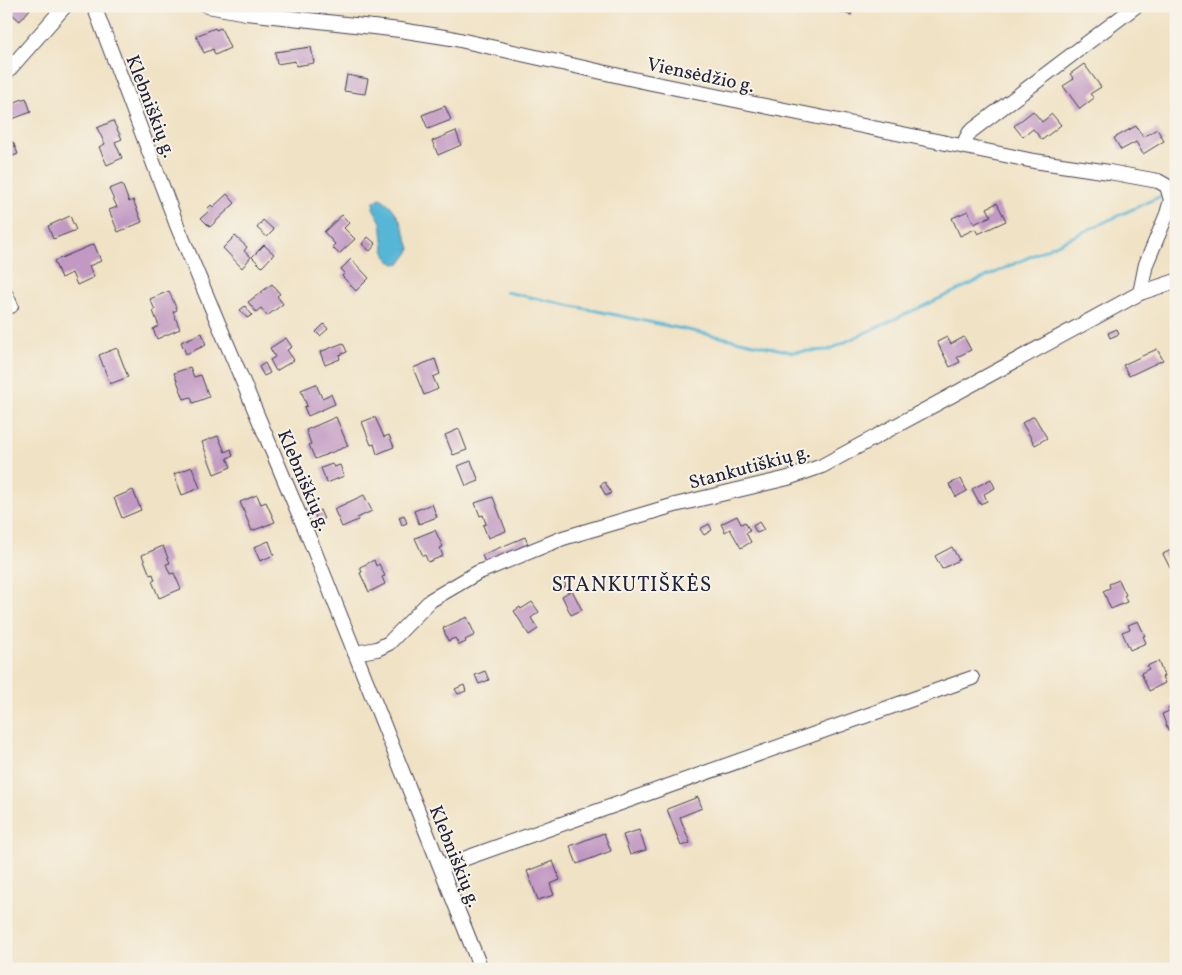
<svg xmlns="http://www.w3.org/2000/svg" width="1182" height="975" viewBox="0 0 1182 975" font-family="Vollkorn,serif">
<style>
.water{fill:#57b6d5;stroke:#3c6c88}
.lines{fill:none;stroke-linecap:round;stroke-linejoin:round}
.stream{stroke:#57b6d5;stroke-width:3}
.building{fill:#c199c2}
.minor-casing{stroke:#413f50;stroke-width:16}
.minor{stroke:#fff;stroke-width:14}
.labels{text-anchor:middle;stroke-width:4;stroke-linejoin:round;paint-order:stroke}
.street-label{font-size:19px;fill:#22223b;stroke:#f7f3e8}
.quarter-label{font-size:21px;letter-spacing:1px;fill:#22223b;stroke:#f7f3e8}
</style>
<rect width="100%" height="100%" fill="#f7f3e8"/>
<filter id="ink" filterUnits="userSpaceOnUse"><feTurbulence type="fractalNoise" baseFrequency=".02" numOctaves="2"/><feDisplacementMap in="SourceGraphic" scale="10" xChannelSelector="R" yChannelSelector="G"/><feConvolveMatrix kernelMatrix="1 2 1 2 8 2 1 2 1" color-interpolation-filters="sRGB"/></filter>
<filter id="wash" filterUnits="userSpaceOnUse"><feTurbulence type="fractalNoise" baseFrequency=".0096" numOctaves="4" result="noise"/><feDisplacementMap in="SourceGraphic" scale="20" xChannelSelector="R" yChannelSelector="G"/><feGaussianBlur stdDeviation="1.12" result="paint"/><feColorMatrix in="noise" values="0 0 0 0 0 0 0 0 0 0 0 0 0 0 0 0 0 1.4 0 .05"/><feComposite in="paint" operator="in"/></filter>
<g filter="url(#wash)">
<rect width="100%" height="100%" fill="#f0e2c5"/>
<!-- water -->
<path class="water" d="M380 198C399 208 403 229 410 248L409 252 401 263 395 264 388 260 384 249 381 222 373 208 374 202Z"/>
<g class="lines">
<!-- stream -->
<path class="stream" d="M506 292 792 352 828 350 1161 196"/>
</g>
<g id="blocks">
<!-- building -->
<g class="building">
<path d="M6 6H27L30 9 20 21 6 9Z"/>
<path d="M827 6H853L851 15 827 8Z"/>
<path d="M215 28 216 30 221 28 230 48 215 55 213 49 204 53 196 36Z"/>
<path d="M311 47 314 63 296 66 295 61 277 64 275 52Z"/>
<path d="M1084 64 1101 87 1090 94 1094 98 1080 109 1063 86 1074 79 1070 74Z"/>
<path d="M347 75 368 79 365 94 344 91Z"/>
<path d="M26 98 31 112 7 121 6 105Z"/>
<path d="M445 106 451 120 428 129 422 115Z"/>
<path d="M1033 111 1042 122 1052 114 1061 125 1042 140 1033 129 1023 137 1014 126Z"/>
<path d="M113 121 122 139 115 142 122 158 107 165 99 147 105 144 97 128Z"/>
<path d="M1136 126 1143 137 1157 129 1164 141 1143 154 1136 142 1121 150 1114 138Z"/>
<path d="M456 131 461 145 438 155 432 141Z"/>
<path d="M13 142 18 154 6 159V145Z"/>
<path d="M122 184 129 202 133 200 142 222 118 232 109 210 117 207 109 189Z"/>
<path d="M227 194 235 203 210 227 201 218 209 211 207 209 211 205 213 207Z"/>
<path d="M997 203 1006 221 978 234 975 229 960 236 952 218 968 211 974 224 991 216 987 208Z"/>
<path d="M342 215 349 223 344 228 355 239 339 254 332 247 335 244 324 232Z"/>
<path d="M70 216 76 230 53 239 48 226Z"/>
<path d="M263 220 274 230 267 237 257 228Z"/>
<path d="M235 236 247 247 244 251 251 257 242 268 223 248Z"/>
<path d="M368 237 376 244 370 251 362 244Z"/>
<path d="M94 244 101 261 89 266 94 277 77 285 72 273 61 278 54 261Z"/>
<path d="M264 245 274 254 262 267 252 257Z"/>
<path d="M351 259 369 278 356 291 342 276 345 273 341 269Z"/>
<path d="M272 284 280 294 277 296 283 304 267 316 261 308 256 312 248 302Z"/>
<path d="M169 291 177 310 173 312 180 329 157 339 153 329 159 326 153 311 155 310 150 299Z"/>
<path d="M245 306 252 315 247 318 240 310Z"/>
<path d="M324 324 328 329 320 336 316 332Z"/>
<path d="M1117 329 1119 334 1110 338 1108 333Z"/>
<path d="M202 333 206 345 186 354 181 342Z"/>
<path d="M947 337 951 344 964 337 971 350 957 357 960 362 950 367 937 342Z"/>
<path d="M286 338 292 347 287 350 294 360 276 371 270 360 275 357 270 348Z"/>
<path d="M343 343 347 352 339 355 340 359 325 365 320 352Z"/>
<path d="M117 348 128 377 110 384 99 355Z"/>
<path d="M1157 349 1163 360 1129 376 1123 365Z"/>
<path d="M435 359 440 374 433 377 438 389 424 395 413 368Z"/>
<path d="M265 363 270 373 264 376 259 367Z"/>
<path d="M190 367 194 377 201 375 209 397 193 403 191 397 184 399 174 373Z"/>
<path d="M316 384 322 398 331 394 335 404 308 416 304 407 307 406 301 390Z"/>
<path d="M1034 416 1047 438 1035 445 1022 423Z"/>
<path d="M336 417 348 446 315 459 309 445 311 444 306 430Z"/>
<path d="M375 417 384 437 389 435 394 447 377 454 374 444 371 445 362 422Z"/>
<path d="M459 429 467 450 453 455 445 435Z"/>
<path d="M218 436 225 452 231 449 233 456 227 458 231 467 214 474 202 442Z"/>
<path d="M471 461 479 481 466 486 458 466Z"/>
<path d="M332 464 334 467 340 465 344 476 327 483 321 468Z"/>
<path d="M192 467 200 488 182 495 174 474Z"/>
<path d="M961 479 967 491 956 497 949 484Z"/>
<path d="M991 479 995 488 984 494 987 501 980 504 972 489Z"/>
<path d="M605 482 611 493 606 496 600 485Z"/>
<path d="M133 490 141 510 122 518 114 498Z"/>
<path d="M257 495 261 504 266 502 275 522 252 531 240 502Z"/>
<path d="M364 495 372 511 357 518 358 520 342 527 334 509Z"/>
<path d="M493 497 506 531 488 538 483 525 486 524 483 515 480 516 475 503Z"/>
<path d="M432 504 437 517 419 524 414 511Z"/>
<path d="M320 510 324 519 317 521 314 512Z"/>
<path d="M404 515 407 523 402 525 399 517Z"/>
<path d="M737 516 741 524 745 522 750 531 746 533 751 542 741 548 730 529 725 532 721 524Z"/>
<path d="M759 522 764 530 757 533 753 526Z"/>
<path d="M709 524 712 530 704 535 700 529Z"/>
<path d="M435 530 443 547 440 548 443 556 428 562 425 555 423 556 415 538Z"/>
<path d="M525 537 528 544 485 563 482 555Z"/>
<path d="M269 541 274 555 260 561 254 547Z"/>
<path d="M163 546 170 563 166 564 170 574 174 573 181 589 159 598 152 581 155 580 153 574 150 575 142 555Z"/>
<path d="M952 547 959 560 942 569 935 556Z"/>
<path d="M1173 549 1176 550V572L1174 573 1172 567 1170 568 1163 554Z"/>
<path d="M374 560 376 566 379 564 385 576 382 577 385 584 369 592 360 573 362 572 360 567Z"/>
<path d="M1119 580 1126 595 1124 596 1127 602 1111 609 1103 591 1110 588 1109 584Z"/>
<path d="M564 581 566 586 558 589 556 585Z"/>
<path d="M572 590 582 610 571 615 562 596Z"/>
<path d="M532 602 539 612 531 618 538 629 529 635 514 611 520 607 521 609Z"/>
<path d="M467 617 475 635 465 640 466 642 459 645 455 638 448 641 443 628Z"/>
<path d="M1138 621 1145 636H1143L1146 643 1130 650 1122 632 1130 629 1128 625Z"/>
<path d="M1158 661 1164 676 1162 677 1165 683 1149 691 1141 673 1149 669 1147 666Z"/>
<path d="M485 671 489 680 479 684 475 675Z"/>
<path d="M464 685 466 691 458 694 455 689Z"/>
<path d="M1176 704V729L1169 732 1162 714 1169 711 1168 708Z"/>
<path d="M698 797 702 808 680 817 690 843 681 846 667 809Z"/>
<path d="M639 830 646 850 630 855 623 835Z"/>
<path d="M604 833 611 851 577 864 570 846Z"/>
<path d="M553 861 560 880 550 884 554 895 538 900 527 871Z"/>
</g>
</g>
</g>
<g filter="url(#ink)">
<use href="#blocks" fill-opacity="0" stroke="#413f50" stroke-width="1"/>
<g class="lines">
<!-- minor casing -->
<g class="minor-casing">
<g id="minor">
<path d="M94 6 178 228 312 545 481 969"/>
<path d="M208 6 246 13 400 30 451 38 642 81 1034 161 1109 172 1158 181 1167 186 1171 200 1167 214 1146 264 1140 293"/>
<path d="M6 73 65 6"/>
<path d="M965 146 966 139 970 132 1136 6"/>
<path d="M6 295 11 306"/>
<path d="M355 653 377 649 389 643 431 600 477 573 563 538 675 505 788 478 822 466 1140 293 1176 281"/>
<path d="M441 867 972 678"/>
</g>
</g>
<!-- minor -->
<use href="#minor" class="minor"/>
</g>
</g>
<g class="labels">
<!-- street labels -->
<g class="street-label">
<text transform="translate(701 74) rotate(12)" y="7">Viensėdžio g.</text>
<text transform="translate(152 106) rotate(69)" y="7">Klebniškių g.</text>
<text transform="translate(749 466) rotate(-15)" y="7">Stankutiškių g.</text>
<text transform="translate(305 480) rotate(67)" y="7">Klebniškių g.</text>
<text transform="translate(456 856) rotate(68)" y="7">Klebniškių g.</text>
</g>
<!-- quarter labels -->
<g class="quarter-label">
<text x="632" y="591">STANKUTIŠKĖS</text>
</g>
</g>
<!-- margin -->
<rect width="1182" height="975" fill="none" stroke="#f7f3e8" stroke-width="25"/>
</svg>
